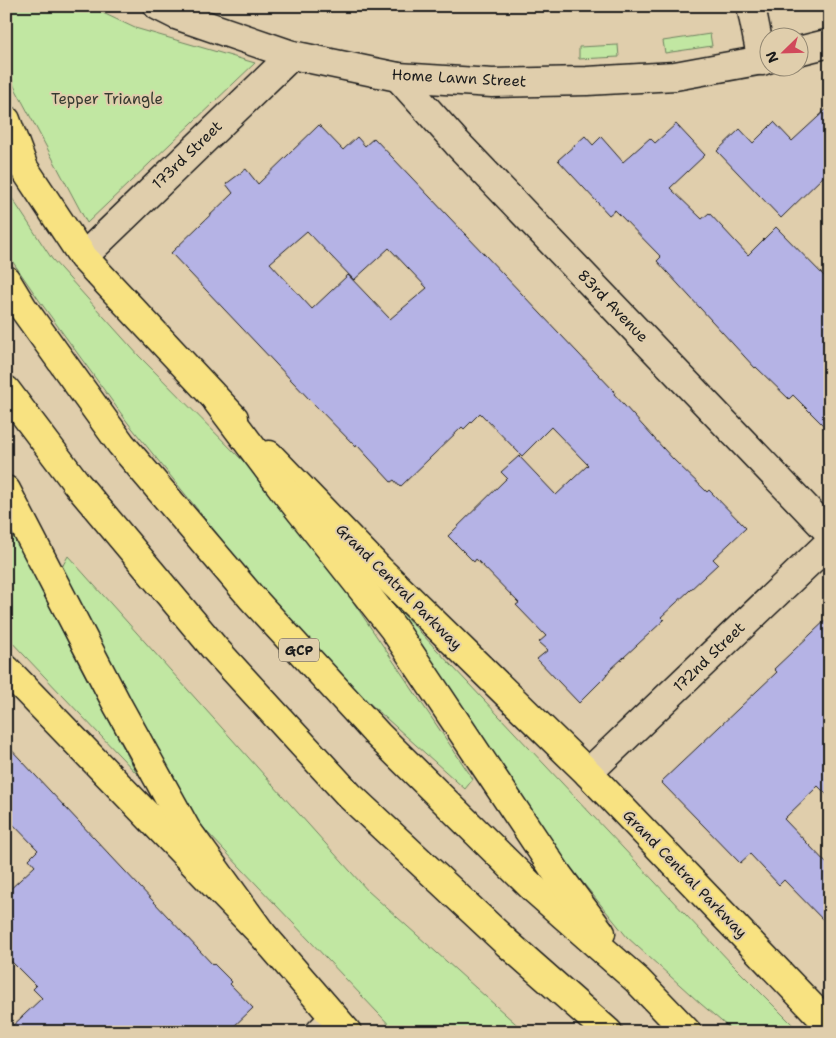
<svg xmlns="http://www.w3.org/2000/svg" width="836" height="1038" viewBox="0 0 836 1038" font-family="'Shantell Sans',sans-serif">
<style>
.green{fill:#c1e7a2;stroke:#6e825f}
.building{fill:#b5b3e5;stroke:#1c1c1c;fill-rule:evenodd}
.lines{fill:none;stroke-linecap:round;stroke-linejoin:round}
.minor-casing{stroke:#1c1c1c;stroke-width:31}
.major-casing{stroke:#1c1c1c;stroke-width:31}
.highway-casing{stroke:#1c1c1c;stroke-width:31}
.minor{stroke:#e0ceac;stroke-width:28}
.major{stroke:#f8e281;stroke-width:28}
.highway{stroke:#f8e281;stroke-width:28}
.labels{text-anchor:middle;stroke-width:4;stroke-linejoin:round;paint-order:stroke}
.shield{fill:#e0ceac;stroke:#575147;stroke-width:1}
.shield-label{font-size:14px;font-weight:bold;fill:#1c1c1c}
.street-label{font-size:15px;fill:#1c1c1c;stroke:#e0ceac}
.park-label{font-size:15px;fill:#353a30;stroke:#e0ceac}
</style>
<rect width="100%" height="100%" fill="#e0ceac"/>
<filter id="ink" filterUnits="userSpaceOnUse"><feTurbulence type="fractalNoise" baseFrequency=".02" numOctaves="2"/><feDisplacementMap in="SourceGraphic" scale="10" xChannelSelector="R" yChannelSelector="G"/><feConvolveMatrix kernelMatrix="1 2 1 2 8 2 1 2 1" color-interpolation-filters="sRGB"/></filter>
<g filter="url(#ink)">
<!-- green -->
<g class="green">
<path d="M6 6H88L135 28 255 63 87 223 14 86 6 58Z"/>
<path d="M710 34 712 46 665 53 663 41Z"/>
<path d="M618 45 619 57 579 59V47Z"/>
<path d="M6 189 52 259 139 356 258 476 310 538 473 779 465 789 357 692 247 571 128 423 41 303 6 252Z"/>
<path d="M6 520 80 666 138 775 6 636Z"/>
<path d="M68 556 368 891 525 1032H396L207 832 170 786 61 569Z"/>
<path d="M374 583 732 964 800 1032H734L701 1004 627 937 562 857Z"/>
</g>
<!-- building -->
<g class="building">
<path d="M830 106V170L781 218 717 151 740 129 753 143 774 122 792 141Z"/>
<path d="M676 124 705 155 670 188 702 219 709 213 748 255 776 227 830 282V432L793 395 789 399 756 367 755 368 657 261 661 257 615 210 609 215 558 160 585 136 593 145 601 137 623 162 650 138 655 143Z"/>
<path d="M319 125 343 150 357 137 365 146 374 138 615 392 614 394 673 459 707 492 709 490 746 528 713 559 718 564 661 617 664 620 610 670 603 679 579 703 537 659 548 650 539 642 546 636 516 605 519 603 476 559 474 562 448 536 507 478 501 472 519 456 556 495 588 465 551 427 522 456 480 413 464 429 462 427 400 487 394 480 391 482 357 445 356 447 310 400 171 253 233 193 226 184 246 169 258 184ZM307 231 354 280 389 248 427 288 390 319 348 275 312 309 270 263Z"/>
<path d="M830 616V798L818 786 784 819 830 867V927L784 880 779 885 750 854 740 863 661 782 777 672 774 669Z"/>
<path d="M6 744 213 965 214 964 232 982 230 984 253 1008 228 1032H6L42 998 33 989 36 986 6 956V893L35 866 29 859 38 850 6 817Z"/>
</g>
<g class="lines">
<!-- minor casing -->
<g class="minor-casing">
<g id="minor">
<path d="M158 6 176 15 292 55 398 77 492 83 587 81 675 76 768 59"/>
<path d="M751 6 762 61"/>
<path d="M798 51 830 43"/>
<path d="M398 77 457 143 830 533"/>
<path d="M83 257 292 55"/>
<path d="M588 773 830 542"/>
<path d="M320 1032 334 1018"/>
</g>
</g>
<!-- major casing -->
<g class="major-casing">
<g id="major">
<path d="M6 120 24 168 83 257 234 418"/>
<path d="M269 455 379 569 588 773 830 1026"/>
<path d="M6 669 262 934 347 1032"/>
</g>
</g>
<!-- highway casing -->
<g class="highway-casing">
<g id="highway">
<path d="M6 280 23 308 121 444 251 597 378 735 535 890 637 980 687 1032"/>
<path d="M6 390 77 484 216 650 349 795 507 943 608 1032"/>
<path d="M217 401 287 494 393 628 558 875 601 933"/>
<path d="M6 490 118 706 186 829 262 934"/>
</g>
</g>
<!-- minor -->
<use href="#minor" class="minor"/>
<!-- major -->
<use href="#major" class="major"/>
<!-- highway -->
<use href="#highway" class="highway"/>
</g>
</g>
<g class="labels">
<!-- shield labels -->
<rect class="shield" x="279" y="638.5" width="40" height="23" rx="4"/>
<g class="shield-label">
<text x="299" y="655">GCP</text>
</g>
<!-- street labels -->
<g class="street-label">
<text transform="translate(459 78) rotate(3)" y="5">Home Lawn Street</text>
<text transform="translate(187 155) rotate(-44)" y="5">173rd Street</text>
<text transform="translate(613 306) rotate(46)" y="5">83rd Avenue</text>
<text transform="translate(399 587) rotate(45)" y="5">Grand Central Parkway</text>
<text transform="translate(709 657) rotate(-44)" y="5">172nd Street</text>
<text transform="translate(685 874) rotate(46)" y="5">Grand Central Parkway</text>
</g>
<!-- park labels -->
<g class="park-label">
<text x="107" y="104">Tepper Triangle</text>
</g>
</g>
<!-- margin -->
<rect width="836" height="1038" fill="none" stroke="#e0ceac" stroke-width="25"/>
<rect x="12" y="12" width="811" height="1013" fill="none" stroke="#1c1c1c" stroke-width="2" filter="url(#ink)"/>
<!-- north arrow -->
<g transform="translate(784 52) rotate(247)"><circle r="24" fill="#e0ceac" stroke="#928772"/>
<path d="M0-4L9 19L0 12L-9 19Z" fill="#d1495b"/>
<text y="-8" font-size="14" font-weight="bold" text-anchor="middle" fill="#1c1c1c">N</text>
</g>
</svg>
